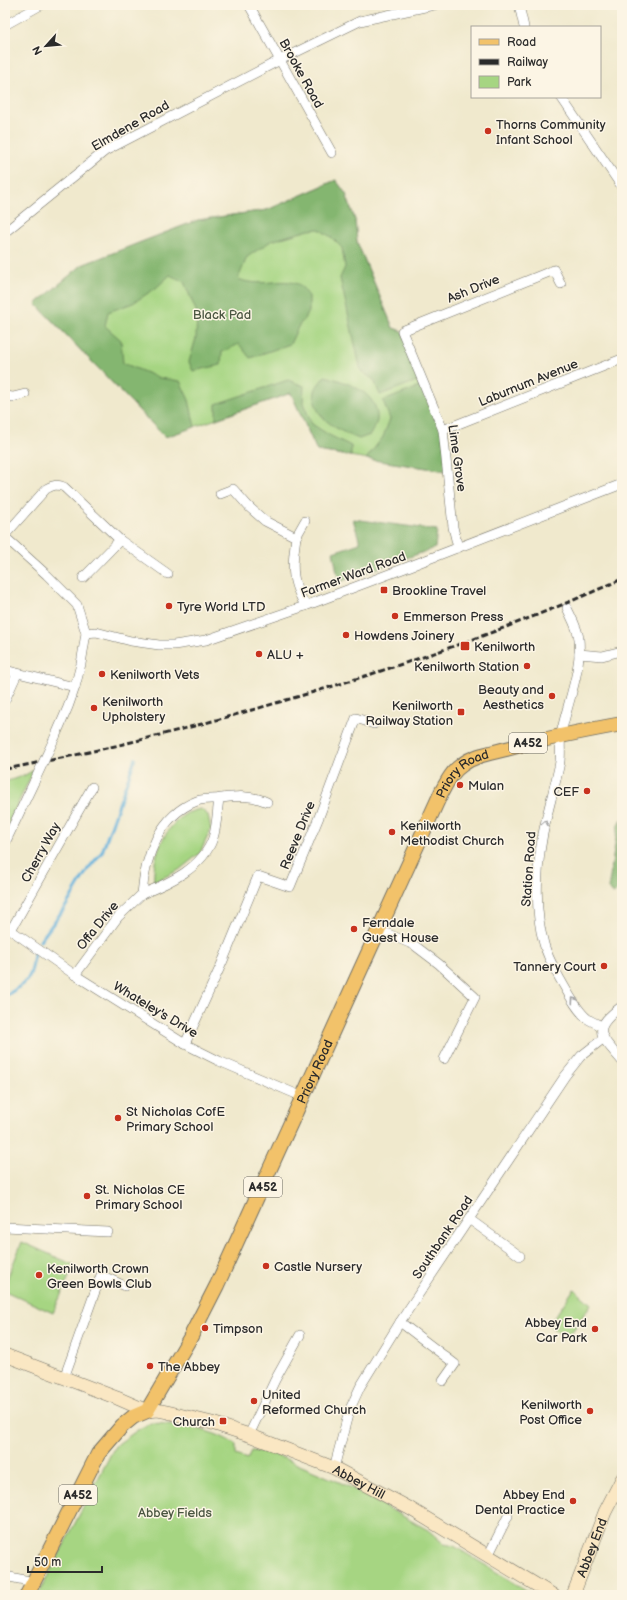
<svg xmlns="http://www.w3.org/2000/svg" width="627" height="1600" viewBox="0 0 627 1600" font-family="'Balsamiq Sans',sans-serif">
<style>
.green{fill:#a6d582;stroke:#688056}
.forest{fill:#84b670;stroke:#58704e}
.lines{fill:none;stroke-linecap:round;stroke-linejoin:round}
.stream{stroke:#62b1dc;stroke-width:3}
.street-casing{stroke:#706e64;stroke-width:10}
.secondary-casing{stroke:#706e64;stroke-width:14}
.primary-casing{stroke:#706e64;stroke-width:16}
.street{stroke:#fff;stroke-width:9}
.secondary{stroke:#fae7c3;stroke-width:13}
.primary{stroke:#f2c26a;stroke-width:14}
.rail{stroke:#2b2b2b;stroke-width:3;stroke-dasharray:6 3;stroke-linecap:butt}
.street-bridge-casing{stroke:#706e64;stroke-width:10;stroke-linecap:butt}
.street-bridge{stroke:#fff;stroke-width:9}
.oneway{stroke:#a0a0a0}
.poi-dot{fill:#c8321e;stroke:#fcf5e5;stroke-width:1.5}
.labels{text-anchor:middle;stroke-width:3;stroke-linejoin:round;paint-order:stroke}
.shield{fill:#fcf5e5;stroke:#6a6863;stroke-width:1}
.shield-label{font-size:12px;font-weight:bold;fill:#2b2b2b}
.street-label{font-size:13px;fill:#2b2b2b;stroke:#fcf5e5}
.poi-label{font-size:13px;fill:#2b2b2b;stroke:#fcf5e5;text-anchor:start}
.park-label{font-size:13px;fill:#4a5641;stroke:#fcf5e5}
</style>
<rect width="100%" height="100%" fill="#fcf5e5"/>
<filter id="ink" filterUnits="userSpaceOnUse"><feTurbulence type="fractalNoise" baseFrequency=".025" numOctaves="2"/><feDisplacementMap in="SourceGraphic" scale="8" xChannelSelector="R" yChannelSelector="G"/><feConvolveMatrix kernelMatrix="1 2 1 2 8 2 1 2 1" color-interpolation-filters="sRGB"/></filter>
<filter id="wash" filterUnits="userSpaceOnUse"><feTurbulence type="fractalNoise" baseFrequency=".012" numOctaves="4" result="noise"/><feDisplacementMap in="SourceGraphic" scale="16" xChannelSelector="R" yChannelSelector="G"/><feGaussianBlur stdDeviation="0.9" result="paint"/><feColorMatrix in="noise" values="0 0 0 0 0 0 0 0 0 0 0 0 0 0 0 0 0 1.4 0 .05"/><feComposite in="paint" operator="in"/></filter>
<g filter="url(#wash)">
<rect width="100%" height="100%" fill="#f0e9cd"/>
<!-- green -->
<g class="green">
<path d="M336 180 346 194 355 220 357 242 393 328 402 331 447 471 317 451 291 393 165 437 36 304 82 265 198 220 267 210Z"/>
<path d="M34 770 5 830V782L25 775Z"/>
<path d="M201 809 208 815 211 829 200 853 179 870 154 882C152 857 163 830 184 815 188 812 196 810 201 809Z"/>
<path d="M22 1242 74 1265 53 1313 5 1291V1284Z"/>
<path d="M574 1289 591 1304 567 1339 549 1325Z"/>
<path d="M151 1423C178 1424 214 1429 236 1445V1455L247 1459 251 1451 269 1452 346 1485 428 1530 444 1544 454 1546 534 1595H38L115 1446 139 1429Z"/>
</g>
<!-- forest -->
<g class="forest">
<path d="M336 180 346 194 355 220 357 242 393 328 402 331 422 379 380 395 374 380 361 371 340 278 345 267 342 248 331 237 319 229 309 230 271 241 247 257 238 279C259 288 282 277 298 284 302 286 306 293 309 296V312L298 327 290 344 250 358 239 344 222 352 221 365 193 371 189 362 196 338 197 313 184 282 170 275 156 288 133 303 108 312 105 326 121 340 123 363 159 378 180 381 189 400 195 427 165 437 36 304 82 265 198 220 267 210Z"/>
<path d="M325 376C346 382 380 392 377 421 376 425 372 431 370 435L359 439C339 431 310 417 315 391 316 386 322 380 325 376Z"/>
<path d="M288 380 304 386 303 403 312 424 329 435 351 446V456L317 451 291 393 216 419V404Z"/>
<path d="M424 385 443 430 447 471 366 459 383 437 390 419 383 401Z"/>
<path d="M353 519 437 530 435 548 339 582 333 552 360 543Z"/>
<path d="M622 819V886L614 894 608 889 618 825Z"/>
</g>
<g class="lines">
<!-- stream -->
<g class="stream">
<path d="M40 941 66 906 88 869 102 852 135 759"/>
<path d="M5 996C28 982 32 980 34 953"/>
</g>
</g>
</g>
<g filter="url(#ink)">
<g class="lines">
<!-- street casing -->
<g class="street-casing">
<g id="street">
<path d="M249 5 332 153"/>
<path d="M519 5 524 27"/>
<path d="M5 25 41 5"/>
<path d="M561 97 622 187"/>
<path d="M5 232 105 151 280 60 360 21 434 5"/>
<path d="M5 396 13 397 25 394"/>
<path d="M443 430 622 359"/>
<path d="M220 494 233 489 249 507 265 521 296 537C294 552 291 570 296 585 298 592 302 599 305 606"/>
<path d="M5 535 46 489C53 485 57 484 64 487L120 540 168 574"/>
<path d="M5 537 47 575 77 605 86 633 81 664 75 687 68 707 55 737"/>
<path d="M296 537 305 521"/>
<path d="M458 548 453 527 443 430 402 331 554 270 561 284"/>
<path d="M83 578 120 540"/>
<path d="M567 608C571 617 578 629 579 639 582 670 567 704 561 734 559 745 562 756 559 767 555 785 550 803 546 820 537 857 533 907 544 944 547 956 554 968 560 979 567 991 577 1011 588 1019 592 1022 598 1024 602 1026"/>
<path d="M86 633 96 632 131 641 159 645H174L206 640 305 606 413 565 622 484"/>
<path d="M579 654 602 656 622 651"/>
<path d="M5 670 75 687"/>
<path d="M5 700 17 674"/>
<path d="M5 843 35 780"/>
<path d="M142 894C169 883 203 868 213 838 217 826 217 812 219 799"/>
<path d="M5 926 75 975 185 1044 219 1061 303 1097"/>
<path d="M11 930 92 787"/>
<path d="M379 930 414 945 439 964 475 997 444 1059"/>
<path d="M75 975 118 917 142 894C145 857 159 815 197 801 205 798 213 800 222 798 237 796 252 795 267 802"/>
<path d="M622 1006C590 1030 600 1035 622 1061"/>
<path d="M185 1044 222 963 258 876 290 887 319 817 356 718 374 724"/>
<path d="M469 1219 520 1256"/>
<path d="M5 1227 108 1232"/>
<path d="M400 1322 455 1364 443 1381"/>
<path d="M64 1378 101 1275 125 1286"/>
<path d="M249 1435 275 1380 300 1335"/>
<path d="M334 1468 349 1411 360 1387 400 1322 565 1076 581 1056 604 1038"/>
<path d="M488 1556 508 1516"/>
<path d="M5 1576 34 1582"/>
</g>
</g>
<!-- secondary casing -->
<g class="secondary-casing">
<g id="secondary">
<path id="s1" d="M5 1355 117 1398 147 1411 157 1410 167 1412 212 1423 249 1435 334 1468 409 1508 553 1595"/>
<path id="s2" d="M573 1595 605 1512 622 1479"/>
</g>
</g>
<!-- primary casing -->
<g class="primary-casing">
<g id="primary">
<path id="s3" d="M27 1595 98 1454 122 1426 133 1417 147 1411 190 1338 217 1285 441 793C447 782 452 771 463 764 475 755 491 753 506 749 544 739 583 731 622 724"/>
</g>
</g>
<!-- street -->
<use href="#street" class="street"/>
<!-- secondary -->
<use href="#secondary" class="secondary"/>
<!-- primary -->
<use href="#primary" class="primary"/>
<!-- rail -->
<path class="rail" d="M5 769C99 752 191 728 283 701 397 668 513 628 622 579"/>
<!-- street-bridge casing -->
<g class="street-bridge-casing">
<path id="street-bridge" d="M35 780 55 737"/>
</g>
<!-- street-bridge -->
<use href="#street-bridge" class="street-bridge"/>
</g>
<!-- one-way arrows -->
<defs><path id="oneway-chevron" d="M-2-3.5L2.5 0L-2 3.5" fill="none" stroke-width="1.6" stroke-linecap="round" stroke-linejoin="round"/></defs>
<g class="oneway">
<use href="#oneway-chevron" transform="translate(545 823) rotate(-79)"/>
<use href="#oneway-chevron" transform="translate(574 1000) rotate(-125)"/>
</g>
</g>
<!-- markers -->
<g class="poi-dot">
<circle cx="488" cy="131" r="4"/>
<rect x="380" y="586" width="8" height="8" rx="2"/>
<circle cx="169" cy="606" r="4"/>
<circle cx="395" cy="616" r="4"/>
<circle cx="346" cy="635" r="4"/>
<rect x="460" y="641" width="10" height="10" rx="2"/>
<circle cx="259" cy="654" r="4"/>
<circle cx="527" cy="666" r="4"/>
<circle cx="102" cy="674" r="4"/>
<circle cx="552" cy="696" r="4"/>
<circle cx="94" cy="708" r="4"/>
<rect x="457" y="708" width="8" height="8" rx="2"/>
<circle cx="460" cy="785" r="4"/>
<circle cx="587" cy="791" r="4"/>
<circle cx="392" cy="832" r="4"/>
<circle cx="354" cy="929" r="4"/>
<circle cx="604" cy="966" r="4"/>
<circle cx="118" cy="1118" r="4"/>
<circle cx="87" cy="1196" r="4"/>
<circle cx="266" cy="1266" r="4"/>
<circle cx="39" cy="1275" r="4"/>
<circle cx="205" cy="1328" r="4"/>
<circle cx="595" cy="1329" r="4"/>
<circle cx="150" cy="1366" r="4"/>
<circle cx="254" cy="1401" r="4"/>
<circle cx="590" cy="1411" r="4"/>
<rect x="219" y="1417" width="8" height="8" rx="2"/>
<circle cx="573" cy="1501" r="4"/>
</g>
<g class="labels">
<!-- shield labels -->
<g class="shield">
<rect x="509" y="733" width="38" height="20" rx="3"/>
<rect x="244" y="1177" width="38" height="20" rx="3"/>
<rect x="59" y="1485" width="38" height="20" rx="3"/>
</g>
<g class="shield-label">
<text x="528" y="747">A452</text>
<text x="263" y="1191">A452</text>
<text x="78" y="1499">A452</text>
</g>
<!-- street labels -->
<g class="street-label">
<text transform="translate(302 73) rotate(61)" y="5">Brooke Road</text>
<text transform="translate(130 125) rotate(-30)" y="5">Elmdene Road</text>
<text transform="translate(473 288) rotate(-22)" y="5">Ash Drive</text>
<text transform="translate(528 382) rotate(-22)" y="5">Laburnum Avenue</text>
<text transform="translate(458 458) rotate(82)" y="5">Lime Grove</text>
<text transform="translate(353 574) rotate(-20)" y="5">Farmer Ward Road</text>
<text dy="5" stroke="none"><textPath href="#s3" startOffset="939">Priory Road</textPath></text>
<text transform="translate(297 835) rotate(-68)" y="5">Reeve Drive</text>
<text transform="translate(40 852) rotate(-61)" y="5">Cherry Way</text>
<text transform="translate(528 869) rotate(-86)" y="5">Station Road</text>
<text transform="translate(97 925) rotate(-51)" y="5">Offa Drive</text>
<text transform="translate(156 1009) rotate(31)" y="5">Whateley's Drive</text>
<text dy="5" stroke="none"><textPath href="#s3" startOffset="603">Priory Road</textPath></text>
<text transform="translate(442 1237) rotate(-56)" y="5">Southbank Road</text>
<text dy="5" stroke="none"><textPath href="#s1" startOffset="378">Abbey Hill</textPath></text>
<text dy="5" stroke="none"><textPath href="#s2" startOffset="51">Abbey End</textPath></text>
</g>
<!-- poi labels -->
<g class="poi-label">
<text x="496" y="129">Thorns Community<tspan x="496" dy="15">Infant School</tspan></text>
<text x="392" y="595">Brookline Travel</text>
<text x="177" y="611">Tyre World LTD</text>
<text x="403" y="621">Emmerson Press</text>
<text x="354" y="640">Howdens Joinery</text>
<text x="474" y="651">Kenilworth</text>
<text x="267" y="659">ALU +</text>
<text x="519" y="671" text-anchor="end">Kenilworth Station</text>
<text x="110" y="679">Kenilworth Vets</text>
<text x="544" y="694" text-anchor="end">Beauty and<tspan x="544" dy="15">Aesthetics</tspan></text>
<text x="102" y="706">Kenilworth<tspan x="102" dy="15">Upholstery</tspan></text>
<text x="453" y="710" text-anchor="end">Kenilworth<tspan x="453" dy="15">Railway Station</tspan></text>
<text x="468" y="790">Mulan</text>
<text x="579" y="796" text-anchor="end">CEF</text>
<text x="400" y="830">Kenilworth<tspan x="400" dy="15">Methodist Church</tspan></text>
<text x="362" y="927">Ferndale<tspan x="362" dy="15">Guest House</tspan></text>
<text x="596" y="971" text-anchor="end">Tannery Court</text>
<text x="126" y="1116">St Nicholas CofE<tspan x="126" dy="15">Primary School</tspan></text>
<text x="95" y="1194">St. Nicholas CE<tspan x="95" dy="15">Primary School</tspan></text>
<text x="274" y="1271">Castle Nursery</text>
<text x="47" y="1273">Kenilworth Crown<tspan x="47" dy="15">Green Bowls Club</tspan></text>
<text x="587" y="1327" text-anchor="end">Abbey End<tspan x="587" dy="15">Car Park</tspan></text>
<text x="213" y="1333">Timpson</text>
<text x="158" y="1371">The Abbey</text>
<text x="262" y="1399">United<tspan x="262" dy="15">Reformed Church</tspan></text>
<text x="582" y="1409" text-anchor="end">Kenilworth<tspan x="582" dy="15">Post Office</tspan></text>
<text x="215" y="1426" text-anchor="end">Church</text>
<text x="565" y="1499" text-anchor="end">Abbey End<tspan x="565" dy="15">Dental Practice</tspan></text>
</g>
<!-- park labels -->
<g class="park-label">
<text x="222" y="319">Black Pad</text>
<text x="175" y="1517">Abbey Fields</text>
</g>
</g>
<!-- margin -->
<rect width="627" height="1600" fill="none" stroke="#fcf5e5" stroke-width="20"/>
<!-- legend -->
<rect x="471" y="26" width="130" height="72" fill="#fcf5e5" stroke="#a8a49b"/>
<rect x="479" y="39" width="20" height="6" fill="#f2c26a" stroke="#a8a49b"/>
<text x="507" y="46" font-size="12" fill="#2b2b2b">Road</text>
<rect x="479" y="59" width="20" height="6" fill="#2b2b2b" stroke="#a8a49b"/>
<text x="507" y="66" font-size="12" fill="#2b2b2b">Railway</text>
<rect x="479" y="76" width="20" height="12" fill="#a6d582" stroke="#a8a49b"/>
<text x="507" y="86" font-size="12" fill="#2b2b2b">Park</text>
<!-- north arrow -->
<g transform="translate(46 46) rotate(243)" stroke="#fcf5e5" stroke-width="3" paint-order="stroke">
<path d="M0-3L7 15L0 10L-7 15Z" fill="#2b2b2b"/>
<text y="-6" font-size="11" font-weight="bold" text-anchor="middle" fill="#2b2b2b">N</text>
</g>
<!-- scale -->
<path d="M28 1566v6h74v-6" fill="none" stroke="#2b2b2b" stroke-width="2"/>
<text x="34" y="1566" font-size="12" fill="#2b2b2b" stroke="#fcf5e5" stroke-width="3" paint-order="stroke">50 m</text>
</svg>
